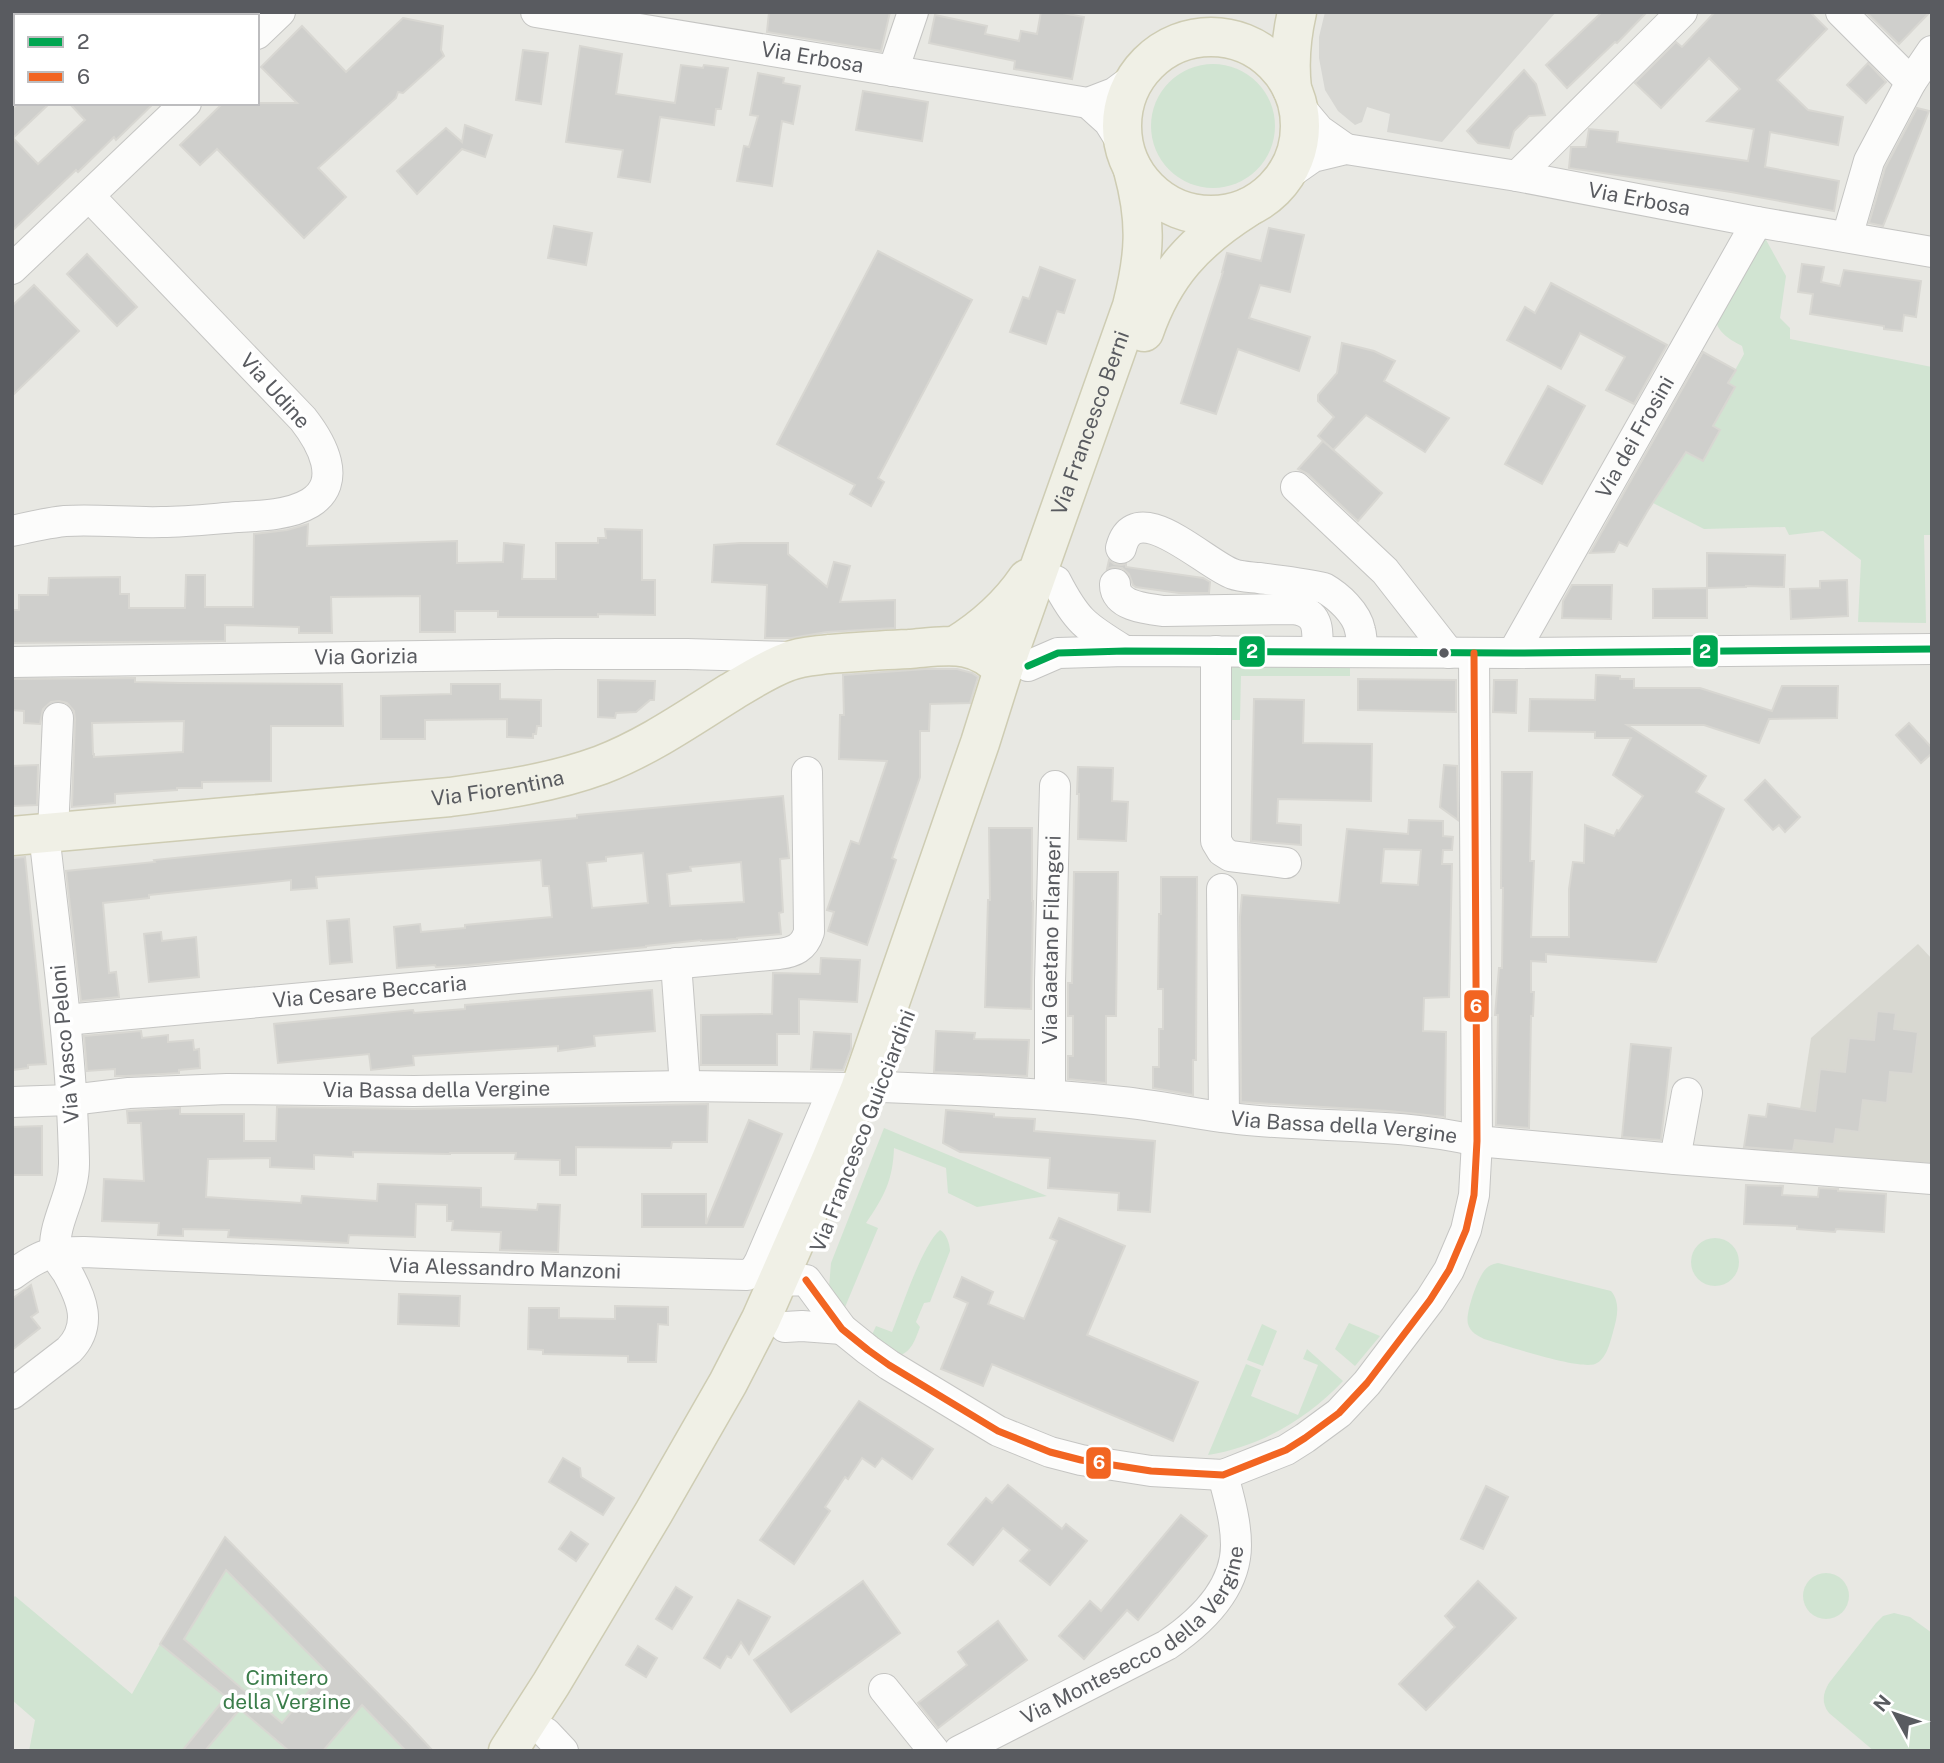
<svg xmlns="http://www.w3.org/2000/svg" width="1944" height="1763" viewBox="0 0 1944 1763" font-family="'Public Sans',sans-serif">
<style>
.industrial{fill:#d7d7d3}
.education{fill:#d8d8d1}
.green{fill:#d1e4d2}
.building{fill:#cfcfcc;stroke:#d8d7d2;stroke-width:2;fill-rule:evenodd}
.lines{fill:none;stroke-linecap:round;stroke-linejoin:round}
.minor-casing{stroke:#c5c5c3;stroke-width:32}
.major-casing{stroke:#ceccb3;stroke-width:41}
.minor{stroke:#fcfcfb;stroke-width:30}
.major{stroke:#f0f0e6;stroke-width:38}
.bus-1-casing{stroke:#fff;stroke-width:12}
.bus-2-casing{stroke:#fff;stroke-width:12}
.bus-1{stroke:#00a651;stroke-width:7}
.bus-2{stroke:#f26522;stroke-width:7}
.bus-dot{fill:#595b60;stroke:#fff;stroke-width:2.5}
.labels{text-anchor:middle;stroke-width:7;stroke-linejoin:round;paint-order:stroke}
.street-label{font-size:21px;fill:#595b60;stroke:#fff}
.park-label{font-size:21px;fill:#3b7d4a;stroke:#fff}
.line-badge{stroke:#fff;stroke-width:2.5}
.badge-label{font-size:19px;text-anchor:middle;font-weight:bold;fill:#fff}
</style>
<rect width="100%" height="100%" fill="#e8e8e3"/>
<!-- industrial -->
<path class="industrial" d="M1325 12H1556L1442 142 1387 132 1390 114 1367 107 1362 122 1355 125 1338 111 1325 90 1319 58V37Z"/>
<!-- education -->
<path class="education" d="M1918 944 1932 959V1163L1793 1155 1811 1038Z"/>
<!-- green -->
<g class="green">
<circle cx="1213" cy="126" r="62"/>
<path d="M1765 238 1786 276 1780 318 1790 328V339L1932 367V535H1924L1926 623 1858 622 1861 560 1823 531 1789 535 1785 527 1704 529 1653 503 1686 452 1703 460 1720 431 1713 426 1728 383 1744 354 1742 346C1731 340 1717 333 1716 319Z"/>
<path d="M1229 667H1350V676H1241L1240 720H1229Z"/>
<path d="M884 1128 1047 1196 977 1207 948 1193 946 1168 894 1148C893 1180 884 1197 866 1223L878 1228 843 1312 829 1287 831 1263Z"/>
<path d="M940 1230C946 1233 950 1244 950 1251L930 1302 924 1303 916 1322 920 1327C915 1340 912 1351 899 1356L871 1337 876 1326 892 1332C902 1308 922 1245 940 1230Z"/>
<circle cx="1715" cy="1262" r="24"/>
<path d="M1498 1263 1611 1291C1621 1303 1617 1318 1613 1332 1610 1343 1606 1360 1595 1364 1579 1370 1504 1345 1484 1339 1478 1336 1470 1332 1468 1324 1465 1314 1477 1280 1484 1271 1488 1266 1492 1264 1498 1263Z"/>
<path d="M1349 1323 1380 1336 1355 1366 1335 1349Z"/>
<path d="M1262 1324 1277 1331 1263 1366 1247 1360Z"/>
<path d="M1307 1349 1343 1381C1307 1419 1260 1447 1208 1455L1246 1364 1261 1370 1251 1396 1298 1415 1318 1365 1303 1359Z"/>
<path d="M225 1537 407 1723 433 1751H29L35 1720 12 1700V1599L15 1596 132 1694 164 1637Z"/>
<circle cx="1826" cy="1596" r="23"/>
<path d="M1894 1613 1910 1617 1932 1633V1751H1874L1829 1713C1821 1703 1823 1693 1829 1683L1876 1623 1883 1616Z"/>
</g>
<!-- building -->
<g class="building">
<path d="M769 12H890L881 51 767 32Z"/>
<path d="M1041 12H1057L1084 17 1072 79 1014 69 1015 61 929 43 935 15 987 26 985 34 1019 41 1021 31 1037 34Z"/>
<path d="M1602 12H1647L1617 43 1615 42 1567 88 1546 65Z"/>
<path d="M1715 12H1810L1827 29 1777 80 1808 110 1843 117 1838 145 1770 132 1765 167 1839 181 1834 211 1731 192 1569 168 1571 147H1586L1589 129 1618 132 1617 142 1748 161 1754 129 1707 121 1740 89 1709 58 1661 108 1635 83 1676 42 1682 47Z"/>
<path d="M1866 12H1930L1899 44Z"/>
<path d="M403 18 443 26 441 50 444 56 403 93 398 92 396 98 318 168 346 197 304 238 217 149 200 165 180 145 223 103H297L261 67 302 26 346 72Z"/>
<path d="M580 46 622 54 616 94 675 103 681 65 703 68 704 65 728 68 721 109H716L714 125 660 117 650 182 618 177 623 150 566 142Z"/>
<path d="M523 50 548 53 541 104 516 100Z"/>
<path d="M1868 63 1886 82 1866 103 1847 85Z"/>
<path d="M1524 70 1536 84 1545 115 1529 116 1514 131 1509 148 1478 143 1467 131Z"/>
<path d="M758 73 784 78 783 83 800 86 793 124 782 121 772 186 737 181 744 146 749 147 758 116 750 115Z"/>
<path d="M863 91 928 102 922 141 856 130Z"/>
<path d="M19 103H50L13 138 38 164 85 120 69 103H154L116 140 114 137 78 172 76 170 12 231V109Z"/>
<path d="M1917 108 1929 111 1883 226 1869 223 1885 168Z"/>
<path d="M465 125 492 135 485 157 462 149 417 194 397 171 446 128 462 142Z"/>
<path d="M554 226 592 233 586 265 548 258Z"/>
<path d="M1269 228 1304 235 1290 292 1260 285 1249 318 1310 337 1299 371 1238 349 1216 414 1181 403 1223 272H1222L1227 253 1261 261Z"/>
<path d="M878 251 972 300 878 478 884 482 871 506 850 494 855 485 777 444Z"/>
<path d="M87 254 137 307 117 326 67 274Z"/>
<path d="M1802 264 1824 267 1821 282 1840 286 1844 270 1921 281 1916 317 1904 315 1902 331 1884 329V326L1810 314 1813 294 1798 292Z"/>
<path d="M1040 267 1075 280 1064 313 1057 311 1046 344 1010 332 1023 297 1029 299Z"/>
<path d="M1551 283 1667 345 1634 404 1606 390 1625 357 1580 333 1561 369 1507 340 1525 307 1535 313Z"/>
<path d="M34 285 79 331 12 396V306Z"/>
<path d="M1342 343 1374 351 1395 361 1384 381 1449 418 1425 452 1366 415 1333 450 1318 436 1334 417 1318 401V395L1337 373Z"/>
<path d="M1703 352 1736 370 1728 383 1735 387 1713 426 1720 430 1703 461 1686 452 1648 510 1627 546 1619 542 1614 552 1590 553Z"/>
<path d="M1548 386 1585 406 1542 484 1505 464Z"/>
<path d="M1323 441 1382 493 1358 521 1308 474 1298 469Z"/>
<path d="M308 524 307 546 457 541V563L503 562 504 543 524 545 522 579H556V543H598V538H606L605 529 642 530V580H655V615L598 614V617H498V611H455V632H420V596L331 597 332 633H299V627L225 625V641L12 643V610H19V595H48L49 578 120 577V594H129V608H185L186 575H205V607H253L254 534 287 530Z"/>
<path d="M740 543H788V554L827 587 834 562 850 566 840 602 895 600V628L827 632 791 638H765L767 585 712 582 714 545Z"/>
<path d="M1707 553 1785 555 1784 587 1746 586V587L1707 588Z"/>
<path d="M1109 560 1114 564 1121 565 1126 564V567L1203 578 1210 582 1209 593H1179L1136 587 1133 585 1129 574 1122 568 1113 567 1107 569Z"/>
<path d="M1847 580 1848 616 1791 619 1790 589 1820 588V581Z"/>
<path d="M1572 585H1612L1611 619 1562 618 1563 601Z"/>
<path d="M1707 588V618H1653V589Z"/>
<path d="M925 669H957L972 673 978 677 970 703 930 704 929 731H920V777L892 858 896 860 867 945 828 931 834 912 827 910 851 841 859 844 887 761 839 759 840 715H844L843 675Z"/>
<path d="M1596 675 1620 676V679H1634V688H1700L1772 711 1782 686H1838L1837 718 1769 719 1759 743 1704 725H1627L1706 776 1696 792 1724 809 1656 962 1546 954V962L1531 961V992H1534L1533 1016H1531L1529 1128 1496 1125 1498 1015H1495L1499 968H1502L1503 888H1501L1502 772H1532L1530 861H1534L1531 937H1569V889L1573 862 1584 863 1585 825 1614 836 1617 830 1619 831 1643 796 1613 775 1631 738H1595V732L1529 731 1530 699 1595 700Z"/>
<path d="M135 678V682L180 683 342 684 343 726H271V781L202 782V788H177V790L115 794V803L72 807 75 719 74 711 67 703 59 701 51 702 43 709 40 724 24 723V711L12 710V679ZM184 721 183 752 94 757V754H93L92 723Z"/>
<path d="M1358 679 1456 680V712L1358 710Z"/>
<path d="M598 680 655 681 654 700H650L636 712 616 713 615 718 598 717Z"/>
<path d="M1494 680H1517L1516 713 1493 712Z"/>
<path d="M451 684H500V699L541 700V726H537L536 734H533V738L507 737V719L425 720V739H381V696L451 694Z"/>
<path d="M1254 699 1304 700 1303 743 1372 744 1371 801 1278 799 1277 823 1301 825V845L1251 841Z"/>
<path d="M1909 723 1932 748V753L1921 763 1896 735Z"/>
<path d="M38 765 37 805 12 806V766Z"/>
<path d="M1444 765 1457 766 1458 820 1440 807Z"/>
<path d="M1078 767 1113 768 1112 801 1128 802 1126 841 1078 839 1079 794H1077Z"/>
<path d="M1765 780 1800 817 1785 832 1779 825 1773 830 1745 800Z"/>
<path d="M783 796 789 858 780 859 783 912 779 913 781 934 737 938V939L701 941V940L646 946V947L469 965 436 967 435 965 397 968 394 927 420 924 421 932 465 928V925L552 917 549 886H543L541 860 316 877 317 888 291 890V880L149 895V898L103 903 109 973 116 972 119 997 81 1001 66 871 155 862 154 860 577 818V815ZM643 853 648 903 592 908 587 863 606 861V857ZM741 862 744 902 670 906 667 874 691 871 690 867Z"/>
<path d="M1409 820 1443 821V836L1453 837 1452 850H1443L1442 864H1452L1449 997 1424 998 1423 1031 1446 1032 1445 1117 1389 1111 1241 1102 1240 917 1242 895 1339 903 1347 829 1408 834ZM1384 849 1421 850 1418 885 1381 883Z"/>
<path d="M989 828H1032V901H1033L1031 1009 985 1007 988 900H990Z"/>
<path d="M25 857 46 1064 28 1065V1068L12 1070V858Z"/>
<path d="M1074 872H1118L1116 1016H1106V1083L1068 1079V1056H1073V1016H1068V983H1072Z"/>
<path d="M1161 877H1197L1196 1060H1193V1095L1153 1088V1067H1159V1029H1163V989H1158L1159 914H1161Z"/>
<path d="M349 919 352 962 330 964 327 921Z"/>
<path d="M161 932 162 941 196 937 199 977 149 982 144 934Z"/>
<path d="M821 958 860 960 857 1002 799 999V1034H777V1065H701V1015L772 1014 773 973 820 974Z"/>
<path d="M652 990 655 1031 594 1036 595 1046 558 1051V1046L413 1056 414 1065 371 1070 369 1054 278 1063 274 1024 413 1010 414 1013 465 1009V1005Z"/>
<path d="M1877 1011 1896 1013 1894 1029 1918 1032 1913 1074 1890 1072 1887 1103 1863 1100 1859 1132 1836 1129 1834 1144 1795 1140 1793 1151 1744 1147 1749 1115 1766 1117 1768 1104 1815 1111 1820 1069 1845 1072 1849 1038 1874 1040Z"/>
<path d="M141 1031 142 1038 168 1035V1042L193 1040 194 1050 199 1049 200 1068 179 1070V1073L126 1076H115V1069L87 1071 84 1036Z"/>
<path d="M936 1031 975 1033 974 1039 1029 1040 1027 1076 934 1072Z"/>
<path d="M814 1032 851 1034V1049L843 1070 811 1069Z"/>
<path d="M1631 1044 1671 1048 1661 1140 1622 1137Z"/>
<path d="M708 1104 707 1142H672L671 1148 576 1147V1175H560V1160L515 1159 516 1153H450V1154L353 1152V1157L314 1155V1169L270 1167V1158L208 1159 206 1197 301 1203 302 1196 377 1201 378 1184 481 1188V1207L537 1210 538 1204 560 1205 558 1252 500 1250 501 1232 452 1230 453 1221H447V1205L416 1204 415 1237 349 1235 348 1243 228 1237 229 1230 183 1229V1236L158 1235 159 1223 102 1221 104 1179 144 1181 141 1123H128L127 1111 180 1108V1114H244V1141H276L277 1107 414 1109Z"/>
<path d="M946 1110 994 1114V1117L1035 1119 1034 1131 1155 1141 1150 1212 1118 1210 1119 1193 1048 1188 1050 1158 960 1152 943 1143Z"/>
<path d="M749 1120 782 1134 743 1227H642V1194H706V1224Z"/>
<path d="M42 1126V1175H12V1127Z"/>
<path d="M1746 1185 1783 1186 1782 1195 1818 1197 1819 1188 1838 1189V1191L1886 1194 1884 1232 1836 1229 1835 1232 1797 1229V1226L1744 1224Z"/>
<path d="M1059 1218 1125 1246 1087 1335 1198 1382 1173 1441 992 1364 983 1386 941 1369 968 1303 954 1297 962 1277 993 1292 988 1304 1024 1319 1057 1241 1050 1238Z"/>
<path d="M31 1285 38 1312 31 1317 40 1328 12 1350V1299Z"/>
<path d="M399 1294 460 1296 459 1326 398 1324Z"/>
<path d="M615 1306 668 1307V1325L658 1324 656 1362H628V1356L543 1354V1350L528 1349 529 1308H559V1318L615 1319Z"/>
<path d="M859 1401 933 1449 912 1479 882 1458 875 1467 862 1458 848 1479 845 1477 825 1507 830 1511 794 1564 760 1540Z"/>
<path d="M563 1458 580 1468 581 1477 614 1498 603 1515 549 1482Z"/>
<path d="M1008 1485 1062 1529 1066 1524 1087 1541 1050 1585 1020 1561 1030 1550 1003 1528 973 1565 948 1544 986 1498 992 1503Z"/>
<path d="M1486 1486 1508 1497 1483 1549 1461 1539Z"/>
<path d="M1181 1515 1207 1536 1138 1620 1127 1610 1084 1659 1059 1636 1090 1601 1101 1611Z"/>
<path d="M571 1532 588 1544 576 1561 559 1549Z"/>
<path d="M225 1537 407 1723 433 1751H406L362 1705 323 1751H289L240 1709 205 1751H182L226 1697 160 1644ZM226 1570 326 1671 282 1723 184 1639Z"/>
<path d="M863 1581 900 1633 791 1712 754 1660Z"/>
<path d="M1478 1581 1516 1618 1426 1710 1399 1684 1455 1627 1445 1616Z"/>
<path d="M676 1587 692 1597 672 1629 656 1619Z"/>
<path d="M738 1600 770 1617 749 1654 741 1642 731 1658 727 1656 720 1668 704 1658Z"/>
<path d="M998 1621 1027 1660 938 1728 918 1703 967 1665 958 1652Z"/>
<path d="M638 1646 657 1658 646 1677 626 1665Z"/>
</g>
<g class="lines">
<!-- minor casing -->
<g class="minor-casing">
<g id="minor">
<path id="s1" d="M536 12 1088 103 1114 93 1137 76"/>
<path d="M1841 12 1911 82"/>
<path d="M257 34 280 12"/>
<path d="M893 71 913 12"/>
<path d="M1088 103 1109 122 1124 146"/>
<path d="M1298 105 1319 130 1346 149"/>
<path d="M1517 176 1682 12"/>
<path id="s2" d="M1283 178 1313 157 1346 149 1517 176 1757 222 1932 252"/>
<path d="M1847 237 1869 161 1911 82 1932 51"/>
<path d="M12 269 186 103"/>
<path d="M1296 487 1385 571 1449 653"/>
<path d="M12 531C29 527 47 523 65 521 97 519 130 523 162 522 187 522 212 519 237 517 260 516 290 515 310 503 344 482 321 442 303 419L89 196"/>
<path d="M1121 548C1135 493 1206 565 1233 574 1241 577 1251 577 1259 578 1281 581 1303 583 1324 588 1338 596 1357 613 1360 630 1362 637 1362 645 1362 652"/>
<path d="M1056 581C1077 622 1086 627 1125 651"/>
<path d="M1115 584C1114 606 1147 609 1164 611L1293 609C1320 612 1318 630 1317 652"/>
<path d="M1216 651V841L1222 851 1230 856 1286 863"/>
<path id="s3" d="M1513 653 1757 222"/>
<path id="s4" d="M12 662 557 654H687L792 657"/>
<path d="M1028 666 1058 653 1125 651 1513 653 1932 649"/>
<path d="M53 832 58 718"/>
<path d="M1222 889 1224 1117"/>
<path d="M676 963 685 1086"/>
<path id="s5" d="M65 1020 779 954C794 952 804 948 809 932L807 772"/>
<path id="s6" d="M882 1087C962 1090 1042 1093 1122 1102 1161 1106 1199 1115 1238 1119 1317 1128 1398 1122 1477 1141L1675 1159 1932 1179"/>
<path id="s7" d="M1050 1094V981L1055 786"/>
<path id="s8" d="M12 1102 71 1100 129 1093 227 1089 414 1091 685 1086 851 1088"/>
<path d="M1675 1159 1687 1093"/>
<path id="s9" d="M12 1275C42 1253 48 1252 84 1252L407 1266 747 1275 755 1270 760 1261 834 1088"/>
<path d="M779 1281 806 1280 842 1329 868 1350 889 1365 998 1431 1050 1452 1081 1460 1151 1471 1223 1475 1286 1450 1305 1438 1339 1413 1367 1383 1430 1300 1449 1270 1466 1230 1474 1195 1477 1141 1474 653"/>
<path d="M785 1327 802 1326 842 1329"/>
<path d="M12 1394 69 1350C93 1325 82 1299 67 1272 63 1266 55 1257 55 1249 54 1220 75 1193 74 1161 72 1052 56 942 44 833"/>
<path d="M884 1689 934 1751"/>
<path d="M546 1733 563 1751"/>
<path id="s10" d="M959 1751 1167 1645C1201 1622 1236 1589 1236 1545 1236 1521 1229 1498 1223 1475"/>
</g>
</g>
<!-- major casing -->
<g class="major-casing">
<g id="major">
<circle cx="1211" cy="126" r="89"/>
<path d="M1292 89C1289 63 1291 38 1297 12"/>
<path d="M1144 332C1164 274 1195 241 1247 208"/>
<path d="M955 646C984 628 1008 607 1027 579"/>
<path id="s11" d="M12 836 450 797C502 790 552 783 601 765 648 747 689 718 731 692 749 681 768 669 787 662 801 656 815 656 829 654 856 652 882 650 909 649 947 646 975 639 1003 670"/>
<path id="s12" d="M508 1751 551 1684 654 1512 728 1383 761 1319 830 1162 860 1089 980 743 1003 670 1132 306C1145 255 1147 221 1133 170"/>
</g>
</g>
<!-- minor -->
<use href="#minor" class="minor"/>
<!-- major -->
<use href="#major" class="major"/>
<!-- bus-1 casing -->
<g class="bus-1-casing">
<path id="bus-1" d="M1028 666 1058 653 1125 651 1513 653 1932 649"/>
</g>
<!-- bus-2 casing -->
<g class="bus-2-casing">
<path id="bus-2" d="M806 1280 842 1329 868 1350 889 1365 998 1431 1050 1452 1081 1460 1151 1471 1223 1475 1286 1450 1305 1438 1339 1413 1367 1383 1430 1300 1449 1270 1466 1230 1474 1195 1477 1141 1474 653"/>
</g>
<!-- bus-1 -->
<use href="#bus-1" class="bus-1"/>
<!-- bus-2 -->
<use href="#bus-2" class="bus-2"/>
</g>
<!-- markers -->
<circle class="bus-dot" cx="1444" cy="653" r="6"/>
<g class="labels">
<!-- street labels -->
<g class="street-label">
<text dy="7" stroke="none"><textPath href="#s1" startOffset="280">Via Erbosa</textPath></text>
<text dy="7" stroke="none"><textPath href="#s2" startOffset="368">Via Erbosa</textPath></text>
<text transform="translate(275 391) rotate(48)" y="7">Via Udine</text>
<text dy="7" stroke="none"><textPath href="#s12" startOffset="1456">Via Francesco Berni</textPath></text>
<text dy="7" stroke="none"><textPath href="#s3" startOffset="248">Via dei Frosini</textPath></text>
<text dy="7" stroke="none"><textPath href="#s4" startOffset="354">Via Gorizia</textPath></text>
<text dy="7" stroke="none"><textPath href="#s11" startOffset="488">Via Fiorentina</textPath></text>
<text dy="7" stroke="none"><textPath href="#s7" startOffset="154">Via Gaetano Filangeri</textPath></text>
<text dy="7" stroke="none"><textPath href="#s5" startOffset="306">Via Cesare Beccaria</textPath></text>
<text transform="translate(65 1044) rotate(-95)" y="7">Via Vasco Peloni</text>
<text dy="7" stroke="none"><textPath href="#s8" startOffset="425">Via Bassa della Vergine</textPath></text>
<text dy="7" stroke="none"><textPath href="#s6" startOffset="464">Via Bassa della Vergine</textPath></text>
<text transform="translate(863 1131) rotate(-69)" y="7">Via Francesco Guicciardini</text>
<text dy="7" stroke="none"><textPath href="#s9" startOffset="499">Via Alessandro Manzoni</textPath></text>
<text dy="7" stroke="none"><textPath href="#s10" startOffset="215">Via Montesecco della Vergine</textPath></text>
</g>
<!-- park labels -->
<g class="park-label">
<text x="287" y="1685">Cimitero<tspan x="287" dy="24">della Vergine</tspan></text>
</g>
</g>
<g class="line-badge">
<rect x="1692" y="634" width="27" height="34" rx="7" fill="#00a651"/>
<rect x="1238" y="635" width="28" height="33" rx="7" fill="#00a651"/>
<rect x="1463" y="989" width="27" height="34" rx="7" fill="#f26522"/>
<rect x="1085" y="1446" width="27" height="34" rx="7" fill="#f26522"/>
</g>
<g class="badge-label">
<text x="1705" y="658">2</text>
<text x="1252" y="658">2</text>
<text x="1476" y="1013">6</text>
<text x="1099" y="1469">6</text>
</g>
<!-- border -->
<rect width="1944" height="1763" fill="none" stroke="#595b60" stroke-width="28"/>
<!-- legend -->
<rect x="14" y="14" width="245" height="91" fill="#ffffff" stroke="#bdbdbf" stroke-width="2"/>
<rect x="28" y="37" width="35" height="10" fill="#00a651" stroke="#bdbdbf" stroke-width="2"/>
<text x="77" y="49" font-size="21" fill="#595b60">2</text>
<rect x="28" y="72" width="35" height="10" fill="#f26522" stroke="#bdbdbf" stroke-width="2"/>
<text x="77" y="84" font-size="21" fill="#595b60">6</text>
<!-- north arrow -->
<g transform="translate(1895 1714) rotate(310)" stroke="#ffffff" stroke-width="5" paint-order="stroke">
<path d="M0-5L12 26L0 18L-12 26Z" fill="#595b60"/>
<text y="-10" font-size="19" font-weight="bold" text-anchor="middle" fill="#595b60">N</text>
</g>
</svg>
